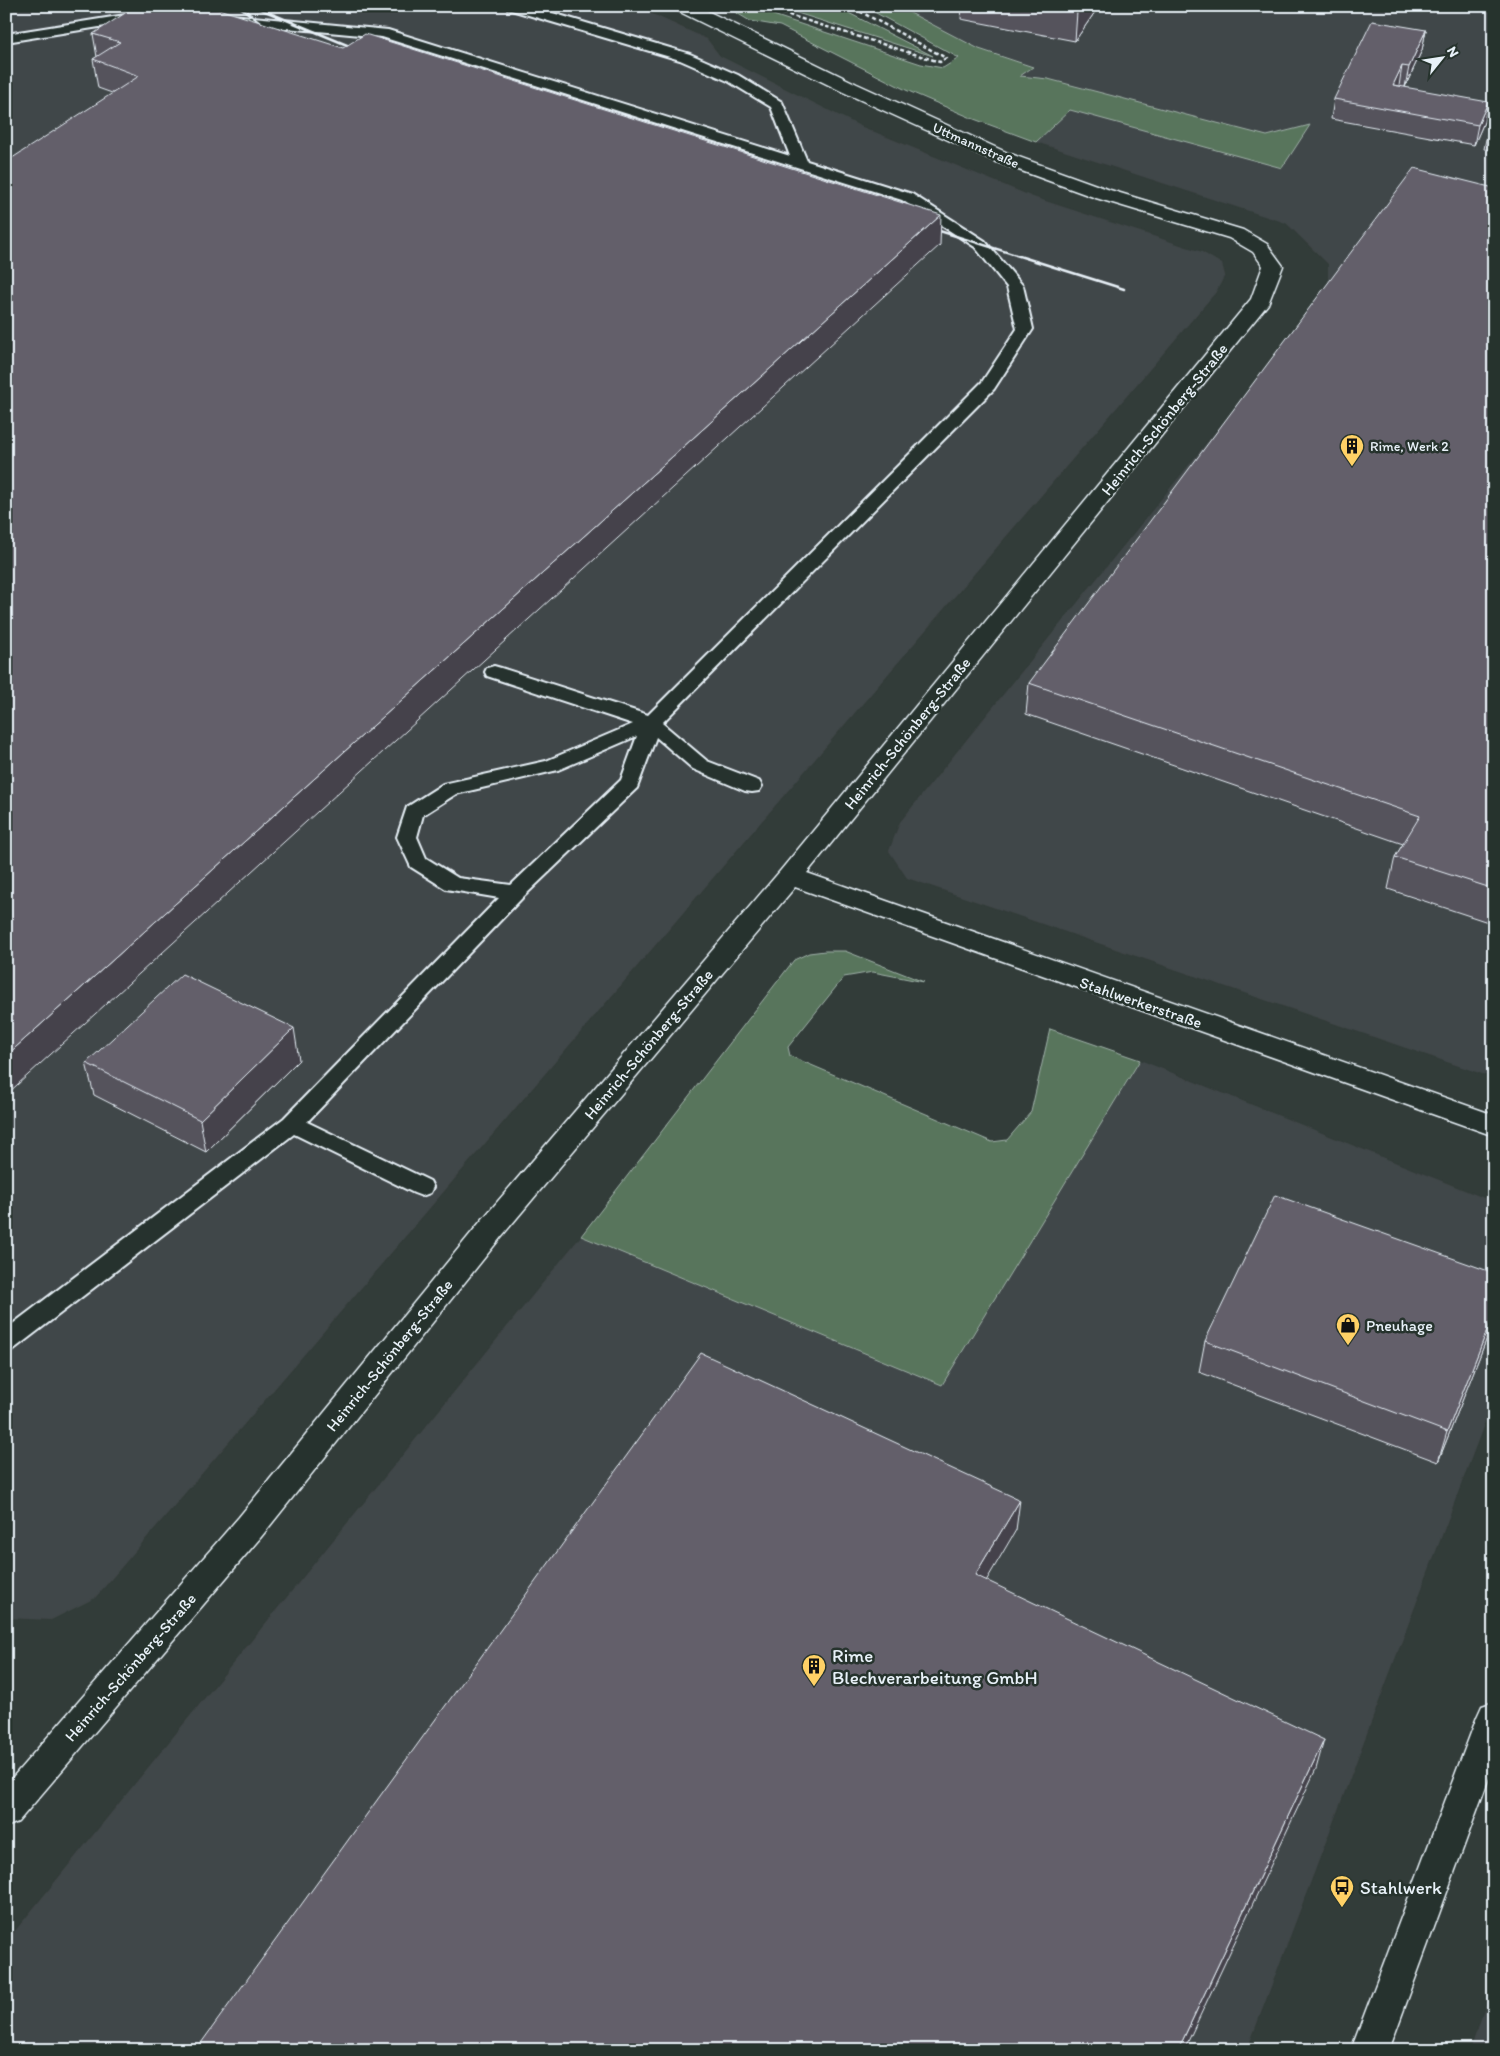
<svg xmlns="http://www.w3.org/2000/svg" width="1500" height="2056" viewBox="0 0 1500 2056" font-family="Itim,sans-serif">
<style>
.built{fill:#414648}
.green{fill:#58745b;stroke:#a0b2aa}
.lines{fill:none;stroke-linecap:round;stroke-linejoin:round}
.lane-casing{stroke:#e8f1f8;stroke-width:4}
.street-casing{stroke:#e8f1f8;stroke-width:3}
.primary-casing{stroke:#e8f1f8;stroke-width:3}
.path{stroke:#e8f1f8;stroke-width:2.5;stroke-dasharray:4 2.5;stroke-linecap:butt}
.lane{fill:#26332d;fill-rule:evenodd}
.street{fill:#26332d;fill-rule:evenodd}
.primary{fill:#26332d;fill-rule:evenodd}
.rail{stroke:#e8f1f8;stroke-width:2.5}
.wall{fill:#55525c;stroke:#e8f1f8}
.shaded-wall{fill:#45424b;stroke:#e8f1f8}
.building{fill:#635f6b;stroke:#e8f1f8}
.labels{text-anchor:middle;stroke-width:5;stroke-linejoin:round;paint-order:stroke}
.far-street-label{font-size:14px;fill:#e8f1f8;stroke:#26332d}
.far-poi-label{font-size:14px;fill:#e8f1f8;stroke:#26332d;text-anchor:start}
.street-label{font-size:16px;fill:#e8f1f8;stroke:#26332d}
.poi-label{font-size:16px;fill:#e8f1f8;stroke:#26332d;text-anchor:start}
.near-poi-label{font-size:19px;fill:#e8f1f8;stroke:#26332d;text-anchor:start}
</style>
<rect width="100%" height="100%" fill="#323c39"/>
<filter id="ink" filterUnits="userSpaceOnUse"><feTurbulence type="fractalNoise" baseFrequency=".02" numOctaves="2"/><feDisplacementMap in="SourceGraphic" scale="10" xChannelSelector="R" yChannelSelector="G"/><feConvolveMatrix kernelMatrix="1 2 1 2 8 2 1 2 1" color-interpolation-filters="sRGB"/></filter>
<g filter="url(#ink)">
<!-- built -->
<g class="built">
<path d="M6 6H635L707 39 720 56 860 126 1033 197 1202 252 1222 264 1225 275 1216 292 95 1598 51 1620 6 1618Z"/>
<path d="M897 6H1494V1078L907 878 889 851 900 822 1328 293V264L1286 223 1036 142 1070 109 1282 167 1309 126 1267 136 1048 79 1019 76 1033 67 979 49Z"/>
<path d="M1140 1060 1494 1202V1398L1247 2050H6V1942L581 1236 942 1385Z"/>
<path d="M1494 1982V2050H1470Z"/>
</g>
<!-- green -->
<g class="green">
<path d="M725 6H746L921 64 943 68 959 58 863 6H897L979 49 1033 67 1020 76 1048 79 1267 136 1310 125 1282 168 1070 110 1036 142 974 119 906 90 780 26 750 21Z"/>
<path d="M775 6H835L933 56Z"/>
<path d="M825 951H845L924 982 873 972 844 977 788 1047 790 1056 992 1142 1007 1140 1031 1112 1050 1029 1140 1060 942 1385 581 1236 794 960 809 953Z"/>
</g>
<g class="lines">
<!-- lane casing -->
<g class="lane-casing">
<g id="lane">
<path d="M506 6H529L690 54 738 75 782 102 807 161 912 194 985 241 1023 286 1033 329 994 389 662 723 707 761 759 781 762 786 759 791 752 792 745 791 693 769 656 737 637 788 522 898 307 1122 430 1181 433 1187 430 1193 422 1196 414 1193 294 1134 14 1349 6 1351V1329L284 1118 499 898 446 889 411 867 397 837 407 807 443 784 546 761 633 724 487 676 485 672 487 668 494 666 501 668 648 715 982 382 1017 329 1007 287 975 247 902 200 382 37 232 23 225 19 232 15 388 30 790 156 771 107 728 81 680 60 508 9ZM637 736 621 780 511 885 458 878 426 858 417 837 423 815 456 794 558 770Z"/>
<path d="M144 12 151 16 149 19 6 42V34Z"/>
</g>
</g>
<!-- street casing -->
<g class="street-casing">
<path id="street" d="M673 6H697L857 84 1008 153 1110 190 1243 230 1267 244 1283 266 1268 304 807 873 1494 1115V1136L795 887 501 1237 261 1537 18 1822 6 1827V1785L239 1517 481 1221 781 870 1251 299 1263 266 1253 252 1229 238 1096 198 994 161 843 92 676 10Z"/>
</g>
<!-- primary casing -->
<g class="primary-casing">
<path id="primary" d="M1494 1702V1764L1389 2050H1351L1477 1717 1482 1706Z"/>
</g>
<!-- path -->
<path class="path" d="M776 11 940 62 946 58 850 6"/>
<!-- lane -->
<use href="#lane" class="lane"/>
<!-- street -->
<use href="#street" class="street"/>
<!-- primary -->
<use href="#primary" class="primary"/>
<!-- rail -->
<g class="rail">
<path d="M239 6 273 32"/>
<path d="M253 6 359 50"/>
<path d="M927 227 1124 289"/>
</g>
</g>
<!-- wall -->
<g class="wall">
<path d="M962 6H1099L1075 41 961 19Z"/>
<path d="M1426 30 1422 50 1405 87 1484 122 1474 145 1331 119 1334 99Z"/>
<path d="M93 34 940 245 112 93 98 88 93 59 97 57Z"/>
<path d="M1490 120 1494 121V151L1484 149Z"/>
<path d="M1494 188V924L1388 889 1395 857 1403 844 1026 714 1029 683Z"/>
<path d="M299 1060 206 1152 94 1095 86 1063Z"/>
<path d="M1494 1273V1320L1438 1462 1199 1372 1205 1341Z"/>
</g>
<!-- shaded-wall -->
<g class="shaded-wall">
<path d="M1081 6H1099L1075 41 1077 12Z"/>
<path d="M1426 30 1422 50 1405 87 1409 67Z"/>
<path d="M1402 66 1399 86 1393 85Z"/>
<path d="M1488 102 1484 122 1474 145 1478 125Z"/>
<path d="M941 215 940 245 6 1095V1056Z"/>
<path d="M294 1028 299 1060 206 1152 200 1120Z"/>
<path d="M1494 1313V1320L1438 1462 1447 1432Z"/>
<path d="M1020 1500 1016 1530 972 1605 975 1575Z"/>
<path d="M1324 1740 1316 1769 1184 2050H1178Z"/>
</g>
<!-- building -->
<g class="building">
<path d="M136 6H209L343 48 365 34 941 215 6 1056V162L139 76 93 59 120 42 93 34Z"/>
<path d="M1046 6H1081L1077 12Z"/>
<path d="M1372 21 1426 30 1409 67 1402 66 1393 85 1488 102 1478 125 1334 99Z"/>
<path d="M1494 113V121L1490 120Z"/>
<path d="M1414 168 1494 188V889L1395 857 1420 816 1029 683Z"/>
<path d="M182 974 294 1028 200 1120 86 1063Z"/>
<path d="M1275 1195 1494 1273V1313L1447 1432 1205 1341Z"/>
<path d="M701 1353 1020 1500 975 1575 1324 1740 1178 2050H196Z"/>
</g>
</g>
<!-- icons -->
<defs>
<g id="building-pin" transform="scale(1.25)"><path d="M0 17L-7.5 6A9.5 9.5 0 1 1 7.5 6Z" fill="#ffd166" stroke="#26332d"/><path d="M-4-6H4V6H1V3H-1V6H-4ZM-2.5-4.3h1.7v1.8h-1.7ZM.8-4.3h1.7v1.8H.8ZM-2.5-1h1.7V.8h-1.7ZM.8-1h1.7V.8H.8Z" fill="#111"/></g>
<g id="shop-pin" transform="scale(1.25)"><path d="M0 17L-7.5 6A9.5 9.5 0 1 1 7.5 6Z" fill="#ffd166" stroke="#26332d"/><path d="M-5-2.5h2.3a2.7 3.5 0 0 1 5.4 0H5L5.5 6h-11ZM-1.5-2.5h3a1.5 2.3 0 0 0-3 0Z" fill="#111"/></g>
<g id="bus-pin" transform="scale(1.25)"><path d="M0 17L-7.5 6A9.5 9.5 0 1 1 7.5 6Z" fill="#ffd166" stroke="#26332d"/><path d="M-5-6H5V4H4V6H2V4H-2V6H-4V4H-5ZM-3.5-4V0h7V-4ZM-3.5 1.2v1.5H-2V1.2ZM2 1.2v1.5H3.5V1.2Z" fill="#111"/></g>
</defs>
<g fill-rule="evenodd">
<use href="#building-pin" x="1352" y="446"/>
<use href="#shop-pin" x="1348" y="1325"/>
<use href="#building-pin" x="814" y="1666"/>
<use href="#bus-pin" x="1342" y="1887"/>
</g>
<g class="labels">
<!-- far-street labels -->
<g class="far-street-label">
<text transform="translate(976 145) rotate(24)" y="5">Uttmannstraße</text>
</g>
<!-- far-poi labels -->
<g class="far-poi-label">
<text x="1370" y="451">Rime, Werk 2</text>
</g>
<!-- street labels -->
<g class="street-label">
<text transform="translate(1164 419) rotate(-51)" y="6">Heinrich-Schönberg-Straße</text>
<text transform="translate(907 733) rotate(-51)" y="6">Heinrich-Schönberg-Straße</text>
<text transform="translate(1141 1002) rotate(19)" y="6">Stahlwerkerstraße</text>
<text transform="translate(648 1044) rotate(-50)" y="6">Heinrich-Schönberg-Straße</text>
<text transform="translate(389 1355) rotate(-51)" y="6">Heinrich-Schönberg-Straße</text>
<text transform="translate(130 1667) rotate(-49)" y="6">Heinrich-Schönberg-Straße</text>
</g>
<!-- poi labels -->
<g class="poi-label">
<text x="1366" y="1331">Pneuhage</text>
</g>
<!-- near-poi labels -->
<g class="near-poi-label">
<text x="832" y="1662">Rime<tspan x="832" dy="22">Blechverarbeitung GmbH</tspan></text>
<text x="1360" y="1894">Stahlwerk</text>
</g>
</g>
<!-- margin -->
<rect width="1500" height="2056" fill="none" stroke="#26332d" stroke-width="25"/>
<rect x="12" y="12" width="1475" height="2031" fill="none" stroke="#e8f1f8" stroke-width="2" filter="url(#ink)"/>
<!-- north arrow -->
<g transform="translate(1442 58) rotate(60)" stroke="#26332d" stroke-width="4" paint-order="stroke">
<path d="M0-4L9 19L0 12L-9 19Z" fill="#e8f1f8"/>
<text y="-8" font-size="14" font-weight="bold" text-anchor="middle" fill="#e8f1f8">N</text>
</g>
</svg>
